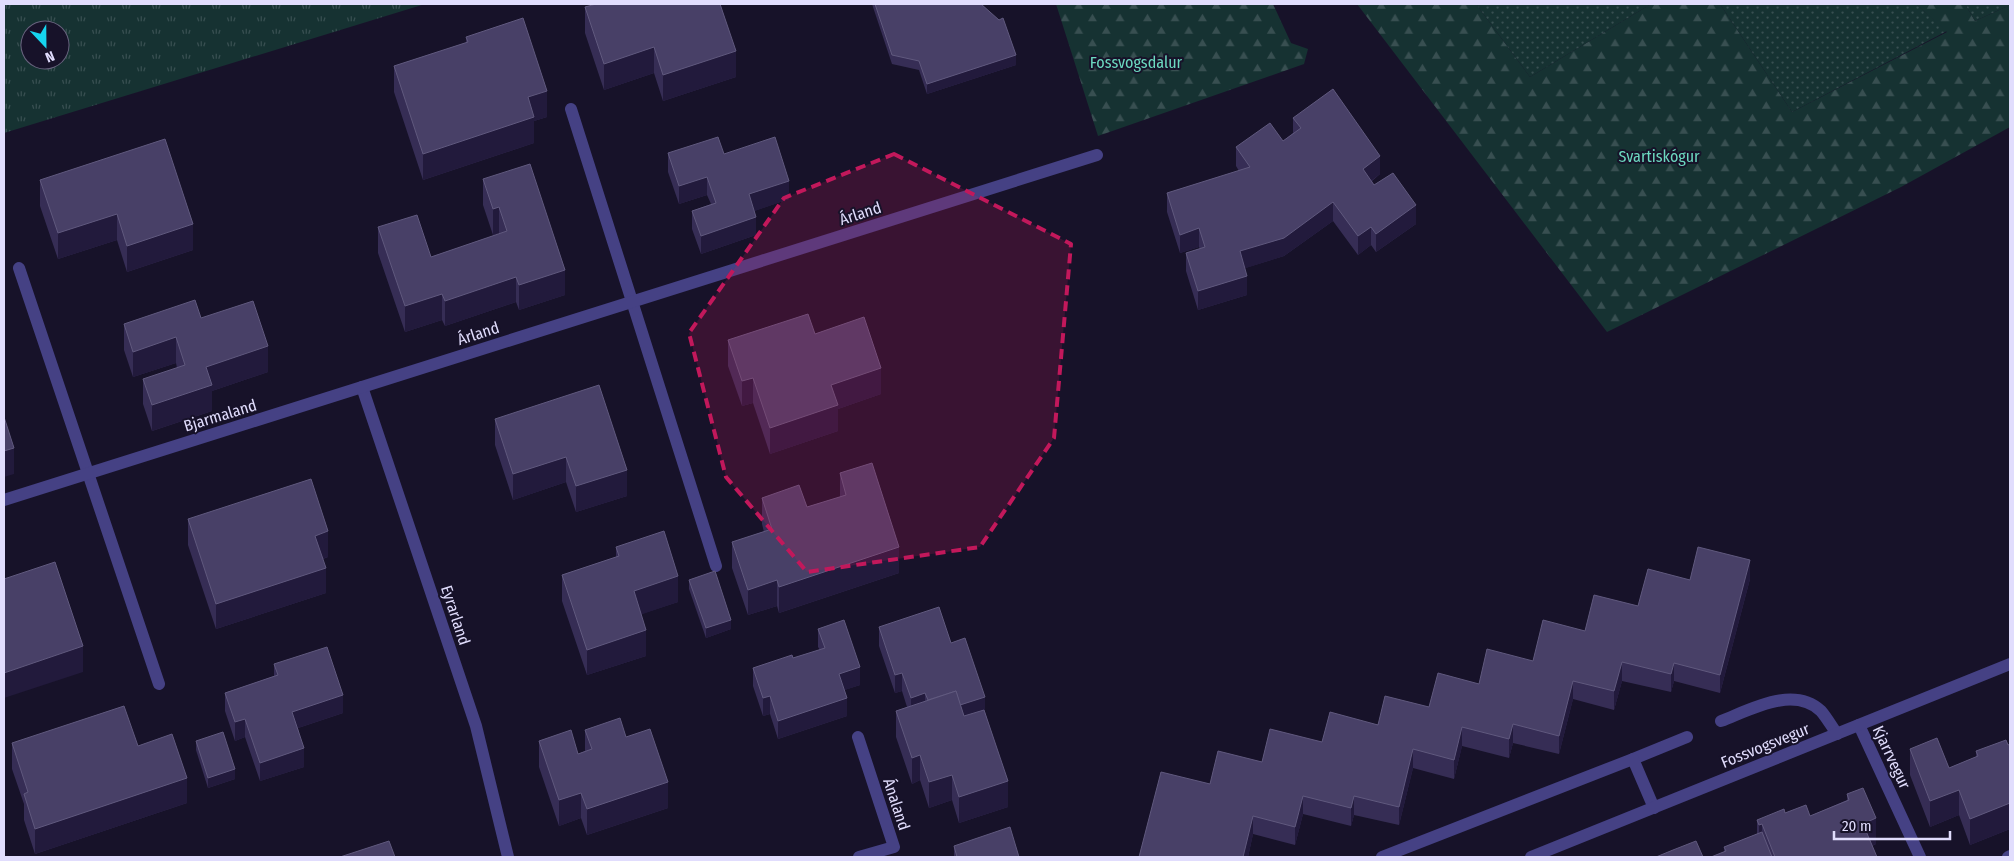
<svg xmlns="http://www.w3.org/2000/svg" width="2014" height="861" viewBox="0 0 2014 861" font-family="'Fira Sans Condensed',sans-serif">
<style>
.grass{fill:url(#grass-tufts);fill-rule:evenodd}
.forest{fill:url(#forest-firs)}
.garden{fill:url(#garden-dots)}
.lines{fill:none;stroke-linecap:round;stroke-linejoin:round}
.minor{stroke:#454184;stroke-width:12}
.wall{fill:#362d55}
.shaded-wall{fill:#221a3c}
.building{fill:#484067;stroke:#60597e}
.marked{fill:#c2185b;fill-opacity:0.2;stroke:#c2185b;stroke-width:4;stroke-dasharray:10 6;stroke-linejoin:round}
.labels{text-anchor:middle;stroke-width:4;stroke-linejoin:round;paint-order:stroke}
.park-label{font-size:16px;fill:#6cd9c0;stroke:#171229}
.street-label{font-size:16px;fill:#e1ddfd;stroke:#171229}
</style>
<defs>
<pattern id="grass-tufts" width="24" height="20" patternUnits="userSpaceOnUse" patternTransform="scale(1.25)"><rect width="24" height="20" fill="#163232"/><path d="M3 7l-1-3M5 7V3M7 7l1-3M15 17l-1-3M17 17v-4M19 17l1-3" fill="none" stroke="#384f51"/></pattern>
<pattern id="forest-firs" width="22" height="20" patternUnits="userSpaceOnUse" patternTransform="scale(1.25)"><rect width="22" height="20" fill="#163232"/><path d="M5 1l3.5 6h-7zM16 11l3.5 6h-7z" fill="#384f51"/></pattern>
<pattern id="garden-dots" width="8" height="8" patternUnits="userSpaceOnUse" patternTransform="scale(1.25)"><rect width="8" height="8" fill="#163232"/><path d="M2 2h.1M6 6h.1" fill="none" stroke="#384f51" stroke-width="1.8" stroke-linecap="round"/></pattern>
</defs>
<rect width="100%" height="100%" fill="#171229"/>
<!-- grass -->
<path class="grass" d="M4 4H425L4 133ZM30 30H60V60H30Z"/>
<!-- forest -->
<g class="forest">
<path d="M1056 4H1273L1291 43 1308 49 1304 64 1098 136Z"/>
<path d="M1357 4H1476L1530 77 1651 4H1720L1792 112 1947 32 1916 4H1965L1975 21 2010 5V127L1901 187 1607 332Z"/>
</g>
<!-- garden -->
<g class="garden">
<path d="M1476 4H1651L1530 77Z"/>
<path d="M1720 4H1916L1947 31 1792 112Z"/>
<path d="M1965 4H2010V5L1975 21Z"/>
</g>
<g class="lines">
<!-- minor -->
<g class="minor">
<path d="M571 109 716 566"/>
<path d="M19 268 159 684"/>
<path d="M362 387 476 726 508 857"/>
<path d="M4 500 1097 155"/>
<path d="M1721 721C1750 710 1793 685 1821 711 1827 718 1832 727 1837 734"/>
<path d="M1859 725 1920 857"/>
<path d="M858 737 894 847 859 857"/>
<path d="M1633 759 1687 737"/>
<path d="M1382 857 1633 759 1654 808"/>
<path d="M1531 857 2010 664"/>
<path d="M2008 857 2010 856"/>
</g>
</g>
<!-- wall -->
<g class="wall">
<path d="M872 4H981L1016 65 927 94 919 70 892 64Z"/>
<path d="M585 7 736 77 663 101 654 73 604 90 585 33Z"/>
<path d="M466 37 547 117 534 121V143L423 180 394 92V66L466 43Z"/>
<path d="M1293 118 1380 174 1372 181 1374 185 1416 224 1376 252 1371 245 1358 255 1333 221 1284 256 1245 268 1247 295 1198 310 1186 271V253L1200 249 1199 247 1180 253 1167 212V193L1239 171 1236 166V147L1283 141 1293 133Z"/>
<path d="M668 153 724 154 789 199 754 211 756 235 701 254 692 229V211L711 204 707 195 679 204 668 172Z"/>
<path d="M483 179 565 295 519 310 516 302 445 326 442 320 405 332 378 253V227L431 257 499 234V233L493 235 483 205Z"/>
<path d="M40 180 193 250 127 272 117 240 58 259 40 206Z"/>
<path d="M201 318 268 372 212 391V411L152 431 143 404V379L177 368 176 363 133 377 124 350V324Z"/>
<path d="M815 334 881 394 838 409V431L770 454 753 403 742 406 728 366V340Z"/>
<path d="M495 419 627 470V496L576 512 566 482 513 500 495 445Z"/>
<path d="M840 473 899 573 779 613 777 606 748 615 732 568V542L764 532 762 524V498L807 507 840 497Z"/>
<path d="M188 519 328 557 323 559 326 593 216 629 188 545Z"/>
<path d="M616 547 678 602 641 614 646 656 587 675 562 601V575L616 557Z"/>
<path d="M1750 579 1720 693 1674 681 1671 692 1622 681 1614 710 1573 699 1559 754 1513 743 1509 758 1462 746 1454 779 1413 768 1399 825 1354 815 1351 826 1303 814 1295 845 1253 834 1248 857H1139L1210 784 1262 762 1429 707 1479 684 1533 661 1585 631 1638 606 1690 580Z"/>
<path d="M689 580 731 629 706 638 689 589Z"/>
<path d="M879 627 951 643 985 712 1008 807 959 823 952 800 929 808 920 780 912 784 896 737V711L907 707 902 691 895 693 879 646Z"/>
<path d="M818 629 860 685 844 690 847 716 778 739 770 714 763 716 753 686V668L793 658 820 650 818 647Z"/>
<path d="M274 664 343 713 298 728 304 767 260 781 245 737 235 741 225 711V693L274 676Z"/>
<path d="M585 730 626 737 668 808 587 835 581 818 559 826 539 767V741L578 754 585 751Z"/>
<path d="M196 741 235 779 208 788 196 750Z"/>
<path d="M12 743 138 746 187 803 35 854 24 820V804L12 769Z"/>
<path d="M2010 744V829L1970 845 1959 815 1930 827 1910 775V749L1949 768 1976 757V751Z"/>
<path d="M1847 794 1876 844 1872 846 1877 857H1711L1724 852V847L1757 834V820L1785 813 1810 816 1847 800Z"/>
<path d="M954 846 1019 857H954Z"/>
</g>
<!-- shaded-wall -->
<g class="shaded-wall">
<path d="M654 47V73L604 90V64Z"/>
<path d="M736 51V77L663 101V75Z"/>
<path d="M1016 55V65L927 94V84Z"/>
<path d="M547 91V117L534 121V143L423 180V154L528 97Z"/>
<path d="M1380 156V174L1363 187V169Z"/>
<path d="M707 177V195L679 204V186Z"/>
<path d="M789 181V199L749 213V194Z"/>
<path d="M1333 202V221L1284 256 1240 270V251Z"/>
<path d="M1416 205V224L1376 252V234Z"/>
<path d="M499 207V233L493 235V209Z"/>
<path d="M117 214V240L58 259V233Z"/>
<path d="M756 217V235L701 254V236Z"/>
<path d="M193 224V250L127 272V246Z"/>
<path d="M1371 227V245L1358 255V236Z"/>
<path d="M1199 228V247L1180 253V235Z"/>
<path d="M565 270V295L519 310V285Z"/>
<path d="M1247 276V295L1198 310V291Z"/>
<path d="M516 277V302L445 326V301Z"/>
<path d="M442 294V320L405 332V306Z"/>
<path d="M176 337V363L133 377V352Z"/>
<path d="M268 346V372L212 391V411L152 431V405L206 367Z"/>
<path d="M881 368V394L838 409V431L770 454V428L831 385Z"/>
<path d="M753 378V403L742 406V381Z"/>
<path d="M14 448V474L4 477V451Z"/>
<path d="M566 457V482L513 500V474Z"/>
<path d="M627 470V496L576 512V486Z"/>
<path d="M328 531V557L315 561V536Z"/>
<path d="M899 547V573L779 613V587Z"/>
<path d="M1750 560V579L1720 693V675Z"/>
<path d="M326 568V593L216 629V604Z"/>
<path d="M678 576V602L634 617V591Z"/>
<path d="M777 580V606L748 615V590Z"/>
<path d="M731 620V629L706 638V628Z"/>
<path d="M646 630V656L587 675V650Z"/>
<path d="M83 646V672L4 698V673Z"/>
<path d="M1622 662V681L1614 710V691Z"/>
<path d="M1674 663V681L1671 692V674Z"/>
<path d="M860 667V685L839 692V674Z"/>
<path d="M902 673V691L895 693V675Z"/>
<path d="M1573 681V699L1559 754V736Z"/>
<path d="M925 693V712L911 717V698Z"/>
<path d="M343 695V713L292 730V712Z"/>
<path d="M770 696V714L763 716V698Z"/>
<path d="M985 697V715L958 724V706Z"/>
<path d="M847 698V716L778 739V721Z"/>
<path d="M245 719V737L235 741V722Z"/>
<path d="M1513 724V743L1509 758V739Z"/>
<path d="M1462 727V746L1454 779V760Z"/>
<path d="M304 748V767L260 781V763Z"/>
<path d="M1413 749V768L1399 825V807Z"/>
<path d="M920 755V780L912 784V758Z"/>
<path d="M235 769V779L208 788V778Z"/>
<path d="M952 775V800L929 808V782Z"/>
<path d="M187 778V803L35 854V829Z"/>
<path d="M1008 781V807L959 823V797Z"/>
<path d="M668 782V808L587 835V809Z"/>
<path d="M1959 790V815L1930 827V801Z"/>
<path d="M581 793V818L559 826V800Z"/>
<path d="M1303 796V814L1295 845V827Z"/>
<path d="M1354 796V815L1351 826V808Z"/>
<path d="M2010 803V829L1970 845V819Z"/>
<path d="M1253 816V834L1248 857H1243Z"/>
<path d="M1876 818V844L1863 849V824Z"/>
<path d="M1762 824V850L1759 851V825Z"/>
</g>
<!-- building -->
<g class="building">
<path d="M596 4H720L736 51 663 75 654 47 604 64 585 7Z"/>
<path d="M875 4H981L999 20 1003 18 1016 55 927 84 919 61 892 55Z"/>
<path d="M523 18 547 91 528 97 534 117 423 154 394 66 468 42 466 37Z"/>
<path d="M1333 89 1380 156 1363 169 1374 185 1393 173 1416 205 1376 234 1371 227 1358 236 1333 202 1284 238 1240 251 1247 276 1198 291 1186 253 1205 247 1199 228 1180 235 1167 193 1250 167 1236 147 1270 123 1283 141 1301 128 1293 118Z"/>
<path d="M718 137 724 154 775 137 789 181 749 194 756 217 701 236 692 211 716 203 707 177 679 186 668 153Z"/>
<path d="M165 139 193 224 127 246 117 214 58 233 40 180Z"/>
<path d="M530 164 565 270 519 285 516 277 445 301 442 294 405 306 378 227 417 215 431 257 507 231 499 207 493 209 483 179Z"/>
<path d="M195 300 201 318 253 301 268 346 206 367 212 385 152 405 143 379 185 365 176 337 133 352 124 324Z"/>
<path d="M808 314 815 334 864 317 881 368 831 385 838 405 770 428 753 378 742 381 728 340Z"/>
<path d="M599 385 627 470 576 486 566 457 513 474 495 419Z"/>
<path d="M4 417 14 448 4 451Z"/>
<path d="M872 463 899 547 779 587 777 580 748 590 732 542 772 529 762 498 799 485 807 507 846 495 840 473Z"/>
<path d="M311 479 328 531 315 536 326 568 216 604 188 519Z"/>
<path d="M664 531 678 576 634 591 646 630 587 650 562 575 619 556 616 547Z"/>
<path d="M1698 547 1750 560 1720 675 1674 663 1671 674 1622 662 1614 691 1573 681 1559 736 1513 724 1509 739 1462 727 1454 760 1413 749 1399 807 1354 796 1351 808 1303 796 1295 827 1253 816 1243 857H1139L1161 772 1210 784 1218 751 1262 762 1270 729 1322 742 1330 712 1378 725 1385 696 1429 707 1438 673 1479 684 1487 649 1533 661 1543 620 1585 631 1594 595 1638 606 1648 569 1690 580Z"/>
<path d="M55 562 83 646 4 673V579Z"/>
<path d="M715 571 731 620 706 628 689 580Z"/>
<path d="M939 607 951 643 965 638 985 697 960 705 956 691 928 700 925 693 911 698 902 673 895 675 879 627Z"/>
<path d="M844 620 860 667 839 674 847 698 778 721 770 696 763 698 753 668 792 655 793 658 825 648 818 629Z"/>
<path d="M327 647 343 695 292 712 304 748 260 763 245 719 235 722 225 693 278 675 274 664Z"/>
<path d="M956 691 964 716 984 710 1008 781 959 797 952 775 929 782 920 755 912 758 896 711Z"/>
<path d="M124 706 138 746 172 734 187 778 35 829 24 794 28 792 12 743Z"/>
<path d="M620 718 626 737 650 729 668 782 587 809 581 793 559 800 539 741 571 730 578 754 592 749 585 730Z"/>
<path d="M223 732 235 769 208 778 196 741Z"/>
<path d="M1937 738 1949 768 1978 756 1976 751 2006 740 2008 745 2010 744V803L1970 819 1959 790 1930 801 1910 749Z"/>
<path d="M1863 788 1876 818 1863 824 1877 857H1775L1762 824 1759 825 1757 820 1784 809 1785 813 1806 805 1810 816 1849 800 1847 794Z"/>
<path d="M1010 827 1019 857H957L954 846Z"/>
<path d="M1762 832 1772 857H1711L1726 851 1724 847Z"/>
<path d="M389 841 395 857H340Z"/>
<path d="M1696 841 1703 857H1656L1673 850Z"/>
</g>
<!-- marked area -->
<path class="marked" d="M894 154 1071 244 1054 438 980 547 807 572 726 477 689 333 784 198Z"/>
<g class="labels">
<!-- park labels -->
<g class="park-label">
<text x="1136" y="68">Fossvogsdalur</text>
<text x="1659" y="162">Svartiskógur</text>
</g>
<!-- street labels -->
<g class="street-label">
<text transform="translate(860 213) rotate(-18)" y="6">Árland</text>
<text transform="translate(478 333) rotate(-18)" y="6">Árland</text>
<text transform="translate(220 415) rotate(-17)" y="6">Bjarmaland</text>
<text transform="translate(456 615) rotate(72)" y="6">Eyrarland</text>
<text transform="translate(1765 745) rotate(-22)" y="6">Fossvogsvegur</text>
<text transform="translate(1892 757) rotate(65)" y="6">Kjarrvegur</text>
<text transform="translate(897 804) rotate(72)" y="6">Ánaland</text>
</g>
</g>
<!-- border -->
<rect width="2014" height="861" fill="none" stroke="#e1ddfd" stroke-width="10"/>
<!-- north arrow -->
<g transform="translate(45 45) rotate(158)"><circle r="24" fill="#171229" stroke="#68637e"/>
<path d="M0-4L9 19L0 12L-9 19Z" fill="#16d5ef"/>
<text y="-8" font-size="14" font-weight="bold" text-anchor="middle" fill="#e1ddfd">N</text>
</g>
<!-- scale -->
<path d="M1834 831v8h116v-8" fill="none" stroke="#e1ddfd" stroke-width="2.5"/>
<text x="1842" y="831" font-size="15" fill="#e1ddfd" stroke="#171229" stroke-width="4" paint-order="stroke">20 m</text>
</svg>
